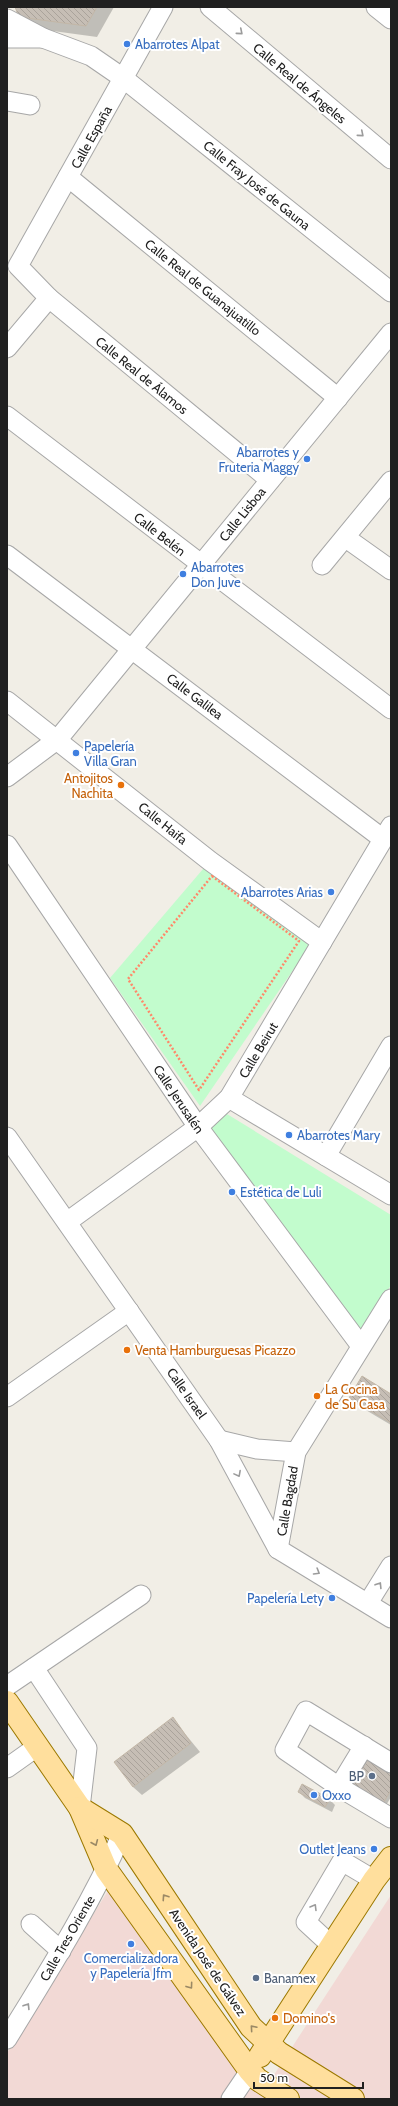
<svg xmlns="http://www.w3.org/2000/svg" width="398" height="2106" viewBox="0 0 398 2106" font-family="Cabin,sans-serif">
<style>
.commercial{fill:#f2d9d5}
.park{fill:#c2fccd}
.shadow{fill:#0003}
.building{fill:url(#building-back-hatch);stroke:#c3b7a7}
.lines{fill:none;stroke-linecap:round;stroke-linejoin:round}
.minor-casing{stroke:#a7a7a7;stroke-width:21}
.major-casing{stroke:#9c7900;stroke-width:24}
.path{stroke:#ff8869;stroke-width:2.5;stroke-dasharray:2 2;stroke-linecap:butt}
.minor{stroke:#fff;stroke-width:19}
.major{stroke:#ffdf9d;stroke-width:22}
.oneway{stroke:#9b9b9b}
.oneway2{stroke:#9b8965}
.shop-dot{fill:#3f7fe0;stroke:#fff;stroke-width:1.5}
.food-dot{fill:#e8710a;stroke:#fff;stroke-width:1.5}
.service-dot{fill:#5c6f8a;stroke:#fff;stroke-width:1.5}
.labels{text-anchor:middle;stroke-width:4;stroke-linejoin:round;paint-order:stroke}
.shop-label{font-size:13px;fill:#366cbe;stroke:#fff;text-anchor:start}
.street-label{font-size:13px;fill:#202020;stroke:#fff}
.food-label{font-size:13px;fill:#c56008;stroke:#fff;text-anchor:start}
.service-label{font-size:13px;fill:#4e5e75;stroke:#fff;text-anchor:end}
</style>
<defs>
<pattern id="building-back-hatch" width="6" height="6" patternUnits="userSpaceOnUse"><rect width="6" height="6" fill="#c6beb5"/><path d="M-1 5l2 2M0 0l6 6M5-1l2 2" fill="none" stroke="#aaa39b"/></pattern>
</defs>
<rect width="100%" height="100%" fill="#f1eee6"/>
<!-- commercial -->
<path class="commercial" d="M114 1881 270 2081 391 1895V2099H7V2053Z"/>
<!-- park -->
<g class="park">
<path d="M209 862 315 938 200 1106 110 978Z"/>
<path d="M227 1114 391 1215V1285L362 1333 207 1128Z"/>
</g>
<!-- shadow -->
<g class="shadow">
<path d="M16 7H114L97 37 31 28Z"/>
<path d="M391 1395V1425L359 1406 350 1398Z"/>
<path d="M173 1719 200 1752 142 1795 133 1787Z"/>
<path d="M367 1755 391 1770V1797L385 1807Z"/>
<path d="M299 1792 329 1799 335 1805 332 1812 305 1798Z"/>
</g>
<!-- building -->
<g class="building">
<path d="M15 7H97L86 26 19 17Z"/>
<path d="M362 1376 391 1394V1423L349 1398Z"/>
<path d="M173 1717 191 1743 133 1787 114 1762Z"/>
<path d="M366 1754 391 1769V1790L382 1805 348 1784Z"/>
<path d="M302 1784 330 1799 325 1807 298 1792Z"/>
</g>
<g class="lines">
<!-- minor casing -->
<g class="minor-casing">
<g id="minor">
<path d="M163 7 18 266 49 298 270 480"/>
<path d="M210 7 391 159"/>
<path d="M376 7 391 19"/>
<path d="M7 19 43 38 91 56 123 78 391 292"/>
<path d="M7 38H43"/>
<path d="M7 101 30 105"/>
<path d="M68 177 338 398"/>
<path d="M7 348 49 298"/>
<path d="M7 416 391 709"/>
<path d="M346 538 391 570"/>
<path d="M7 555 383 839"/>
<path d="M322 565 391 481"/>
<path d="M7 701 210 861 322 942"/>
<path d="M7 777 58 739 391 333"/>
<path d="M7 845 198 1127 361 1346"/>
<path d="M229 1098 391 1195"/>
<path d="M7 1137 219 1440 278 1549 391 1618"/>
<path d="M326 1156 391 1046"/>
<path d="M67 1222 198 1127 229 1098 391 826"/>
<path d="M7 1397 129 1311"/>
<path d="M219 1440 257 1449 296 1452"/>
<path d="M278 1549 296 1452 391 1299"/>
<path d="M368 1603 391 1566"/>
<path d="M34 1668 87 1748 80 1808"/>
<path d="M7 1686 141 1595"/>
<path d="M391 1763 306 1711 285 1750 339 1787 391 1818"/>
<path d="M7 1768 38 1746"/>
<path d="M339 1787 364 1746"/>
<path d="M31 1924 61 1951"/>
<path d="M332 1946 306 1922 342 1861 374 1880"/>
<path d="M7 2039C48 1972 90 1906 122 1834"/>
<path d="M231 2099 250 2071"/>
</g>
</g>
<!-- major casing -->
<g class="major-casing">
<g id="major">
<path d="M7 1702 80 1808 106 1869 250 2071 257 2079 288 2099"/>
<path d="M80 1808 122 1834 251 2027 279 2053 353 2099"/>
<path d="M260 2056 374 1880 391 1858"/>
</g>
</g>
<!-- path -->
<path class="path" d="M212 876 299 941 199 1090 128 979Z"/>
<!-- minor -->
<use href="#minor" class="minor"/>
<!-- major -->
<use href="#major" class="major"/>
</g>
<!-- one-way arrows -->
<defs><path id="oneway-chevron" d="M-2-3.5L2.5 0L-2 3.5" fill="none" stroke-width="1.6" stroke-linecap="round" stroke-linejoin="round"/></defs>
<g class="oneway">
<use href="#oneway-chevron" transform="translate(240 32) rotate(40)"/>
<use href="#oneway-chevron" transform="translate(361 134) rotate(40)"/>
<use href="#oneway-chevron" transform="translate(238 1474) rotate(62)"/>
<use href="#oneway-chevron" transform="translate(317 1572) rotate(31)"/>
<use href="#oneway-chevron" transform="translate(379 1585) rotate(-58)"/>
<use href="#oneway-chevron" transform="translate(314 1907) rotate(-59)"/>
<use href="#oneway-chevron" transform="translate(27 2006) rotate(-58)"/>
</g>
<g class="oneway2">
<use href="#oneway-chevron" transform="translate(95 1843) rotate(67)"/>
<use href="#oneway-chevron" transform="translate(165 1897) rotate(-124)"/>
<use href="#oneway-chevron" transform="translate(190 1986) rotate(54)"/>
<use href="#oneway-chevron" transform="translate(253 2028) rotate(-131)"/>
</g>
<!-- markers -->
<g class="shop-dot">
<circle cx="127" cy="44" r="4"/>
<circle cx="307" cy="459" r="4"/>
<circle cx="183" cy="574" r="4"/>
<circle cx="76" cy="753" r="4"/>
<circle cx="331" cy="892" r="4"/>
<circle cx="289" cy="1135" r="4"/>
<circle cx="232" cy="1192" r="4"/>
<circle cx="332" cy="1598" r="4"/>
<circle cx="314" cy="1795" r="4"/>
<circle cx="374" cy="1849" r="4"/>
<circle cx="131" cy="1944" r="4"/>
</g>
<g class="food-dot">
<circle cx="121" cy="785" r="4"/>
<circle cx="127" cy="1350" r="4"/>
<circle cx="317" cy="1396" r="4"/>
<circle cx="275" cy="2018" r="4"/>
</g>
<g class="service-dot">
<circle cx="372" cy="1776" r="4"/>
<circle cx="256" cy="1978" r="4"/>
</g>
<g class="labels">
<!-- shop labels -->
<g class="shop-label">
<text x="135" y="49">Abarrotes Alpat</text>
<text x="299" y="457" text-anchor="end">Abarrotes y<tspan x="299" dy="15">Fruteria Maggy</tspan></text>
<text x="191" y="572">Abarrotes<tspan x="191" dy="15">Don Juve</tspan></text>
<text x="84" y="751">Papelería<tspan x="84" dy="15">Villa Gran</tspan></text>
<text x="323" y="897" text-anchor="end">Abarrotes Arias</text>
<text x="297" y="1140">Abarrotes Mary</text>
<text x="240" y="1197">Estética de Luli</text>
<text x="324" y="1603" text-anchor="end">Papelería Lety</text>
<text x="322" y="1800">Oxxo</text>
<text x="366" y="1854" text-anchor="end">Outlet Jeans</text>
<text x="131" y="1963" text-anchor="middle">Comercializadora<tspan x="131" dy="15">y Papelería Jfm</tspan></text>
</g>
<!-- street labels -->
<g class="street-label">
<text transform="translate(300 83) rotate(40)" y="5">Calle Real de Ángeles</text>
<text transform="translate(91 137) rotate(-61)" y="5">Calle España</text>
<text transform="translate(257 185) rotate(39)" y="5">Calle Fray José de Gauna</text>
<text transform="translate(203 287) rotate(39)" y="5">Calle Real de Guanajuatillo</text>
<text transform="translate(142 375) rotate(39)" y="5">Calle Real de Álamos</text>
<text transform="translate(242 514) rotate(-51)" y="5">Calle Lisboa</text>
<text transform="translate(160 534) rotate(38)" y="5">Calle Belén</text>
<text transform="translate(195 696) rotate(37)" y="5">Calle Galilea</text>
<text transform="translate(163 823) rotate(39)" y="5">Calle Haifa</text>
<text transform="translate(258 1050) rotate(-59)" y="5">Calle Beirut</text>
<text transform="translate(179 1099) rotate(56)" y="5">Calle Jerusalén</text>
<text transform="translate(187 1393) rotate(55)" y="5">Calle Israel</text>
<text transform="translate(287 1501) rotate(-80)" y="5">Calle Bagdad</text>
<text transform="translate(67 1938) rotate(-60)" y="5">Calle Tres Oriente</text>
<text transform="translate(208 1962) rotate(56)" y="5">Avenida José de Gálvez</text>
</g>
<!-- food labels -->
<g class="food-label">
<text x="113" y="783" text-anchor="end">Antojitos<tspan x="113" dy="15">Nachita</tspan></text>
<text x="135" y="1355">Venta Hamburguesas Picazzo</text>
<text x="325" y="1394">La Cocina<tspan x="325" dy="15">de Su Casa</tspan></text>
<text x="283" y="2023">Domino's</text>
</g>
<!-- service labels -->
<g class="service-label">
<text x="364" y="1781">BP</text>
<text x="264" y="1983" text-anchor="start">Banamex</text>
</g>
</g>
<!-- border -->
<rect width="398" height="2106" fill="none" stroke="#202020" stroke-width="16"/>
<!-- scale -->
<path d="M254 2082v6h109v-6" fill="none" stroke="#202020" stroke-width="2"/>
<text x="260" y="2082" font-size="12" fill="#202020" stroke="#ffffff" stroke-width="3" paint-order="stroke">50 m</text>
</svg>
